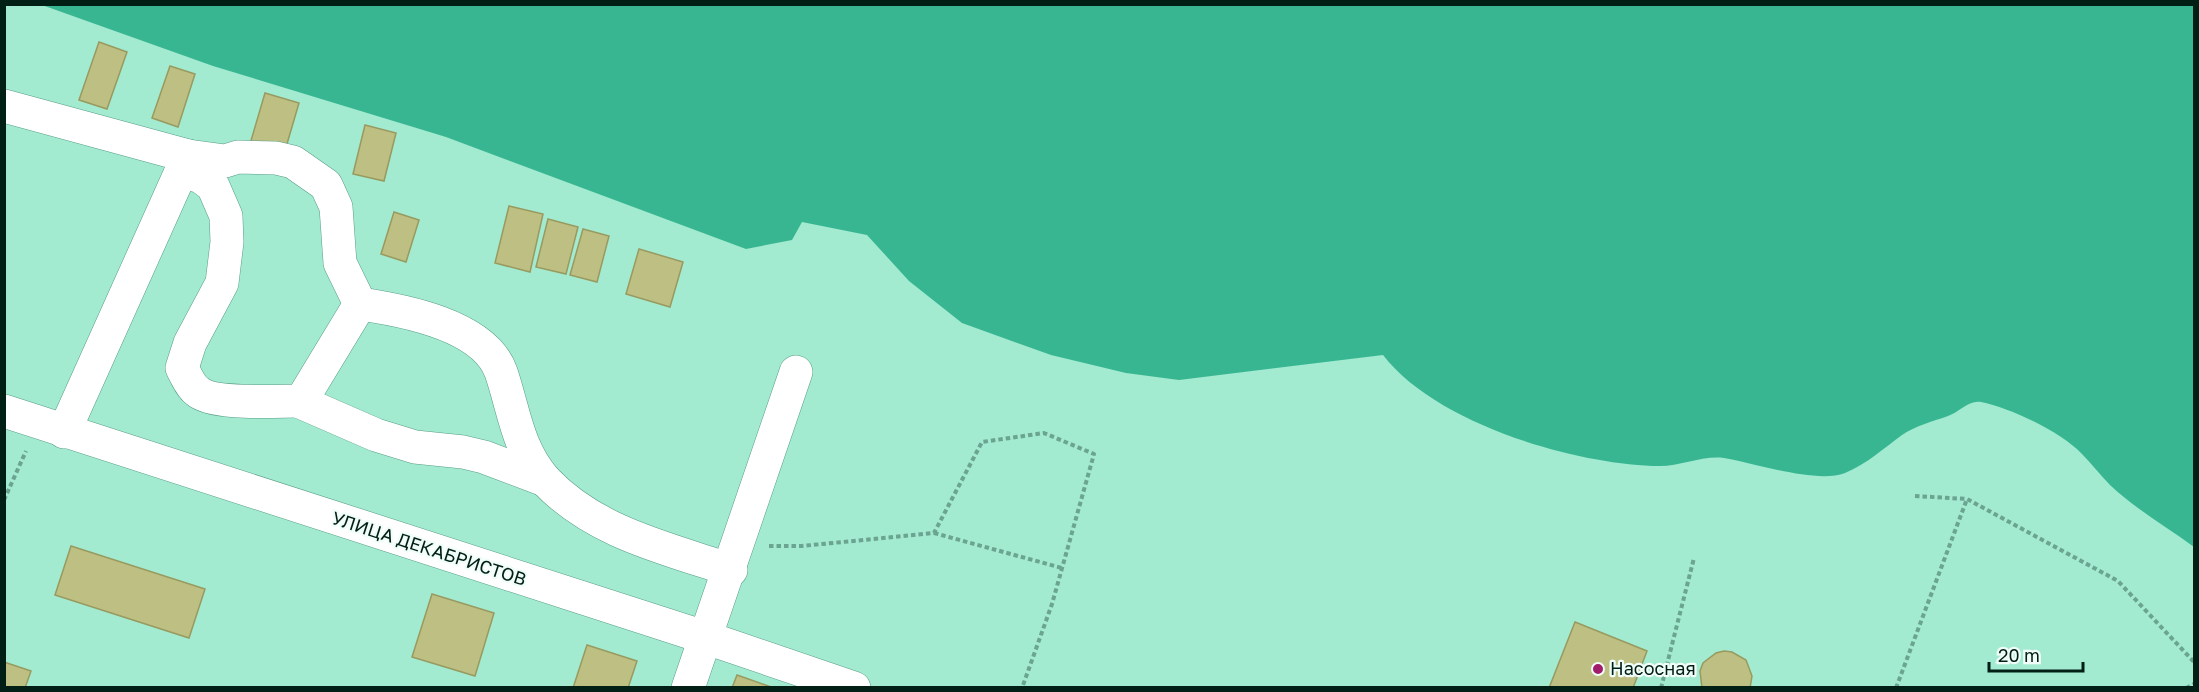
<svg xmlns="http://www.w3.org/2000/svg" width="2199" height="692" viewBox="0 0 2199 692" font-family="'Golos Text',sans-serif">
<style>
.water{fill:#38b692}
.building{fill:#bec083;stroke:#989a5f;stroke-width:1.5}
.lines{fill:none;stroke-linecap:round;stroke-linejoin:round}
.minor-casing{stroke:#589e86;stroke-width:34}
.path{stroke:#6ba490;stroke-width:4;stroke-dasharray:4.5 3;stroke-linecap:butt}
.minor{stroke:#fff;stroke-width:33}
.poi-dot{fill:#a11d6c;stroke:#f0fdf8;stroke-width:2}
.labels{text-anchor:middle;stroke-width:4.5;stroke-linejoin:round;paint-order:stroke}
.street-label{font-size:18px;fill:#021f16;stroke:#f0fdf8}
.poi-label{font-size:18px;fill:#021f16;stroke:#f0fdf8;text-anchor:start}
</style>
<rect width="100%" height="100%" fill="#a2ead0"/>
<!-- water -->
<path class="water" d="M42 5H2194V547C2167 527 2134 508 2110 485 2100 475 2092 464 2082 454 2061 432 2011 408 1981 402 1968 400 1960 412 1948 416 1934 421 1915 426 1902 435 1884 448 1867 464 1845 473 1816 484 1754 463 1724 458 1704 455 1681 466 1660 466 1576 465 1436 424 1383 355L1179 380 1126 373 1051 355 962 323 909 281 867 235 802 222 792 240 746 249 446 137 213 66Z"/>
<!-- building -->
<g class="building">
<path d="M99 42 127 52 107 109 79 100Z"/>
<path d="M170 66 195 74 178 127 152 118Z"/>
<path d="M265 93 299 103 284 154 250 144Z"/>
<path d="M365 125 396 133 384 181 353 174Z"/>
<path d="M509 206 543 214 530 272 495 263Z"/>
<path d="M394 212 419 220 406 262 381 254Z"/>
<path d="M548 219 578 227 566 274 536 267Z"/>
<path d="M583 229 609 236 597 282 570 275Z"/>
<path d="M639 249 683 262 670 307 626 294Z"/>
<path d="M71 546 205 589 189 638 55 595Z"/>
<path d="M432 594 494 613 475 676 412 657Z"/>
<path d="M1575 622 1647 651 1633 688H1549Z"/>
<path d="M587 645 637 661 628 688H573Z"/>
<path d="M1724 651 1732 652 1746 660 1752 676 1750 688H1702L1700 671 1703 663 1716 653Z"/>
<path d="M4 662 31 671 25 688H4Z"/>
<path d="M737 675 774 688H732Z"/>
</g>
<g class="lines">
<!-- minor casing -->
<g class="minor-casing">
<g id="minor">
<path d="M4 106 188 156 64 432"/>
<path d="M181 171 201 177 213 186 226 216 227 242 222 283 190 343 182 368C186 375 190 386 197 391 212 405 275 401 298 401L303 398 360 304 340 263 336 207 326 185 293 162 276 158 238 157 225 161 188 156"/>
<path d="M360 304C402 310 484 325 501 372 514 410 517 448 545 480 594 532 665 548 731 570"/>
<path d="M298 401 376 435 415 447 463 452 484 457 545 480"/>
<path d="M4 411 707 638 854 688"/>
<path d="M688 688 796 372"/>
</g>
</g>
<!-- path -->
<g class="path">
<path d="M1915 496 1967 499 2118 581 2194 662"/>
<path d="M4 500 26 451"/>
<path d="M934 533 1062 568"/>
<path d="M769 546H802L934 533 982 442 1044 433 1094 454 1052 604 1022 688"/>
<path d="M1661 688 1694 558"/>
<path d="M1896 688 1967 499"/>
<path d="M2186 688 2194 684"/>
</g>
<!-- minor -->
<use href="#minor" class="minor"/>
</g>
<!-- markers -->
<circle class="poi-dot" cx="1598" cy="669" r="6"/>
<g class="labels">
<!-- street labels -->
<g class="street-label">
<text transform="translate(429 549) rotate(18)" y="6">УЛИЦА ДЕКАБРИСТОВ</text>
</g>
<!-- poi labels -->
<g class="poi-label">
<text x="1610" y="675">Насосная</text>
</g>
</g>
<!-- border -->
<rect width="2199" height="692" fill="none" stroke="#021f16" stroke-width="12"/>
<!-- scale -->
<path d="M1989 662v9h94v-9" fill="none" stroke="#021f16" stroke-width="3"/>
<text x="1998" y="662" font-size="18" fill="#021f16" stroke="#f0fdf8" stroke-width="4.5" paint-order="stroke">20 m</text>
</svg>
